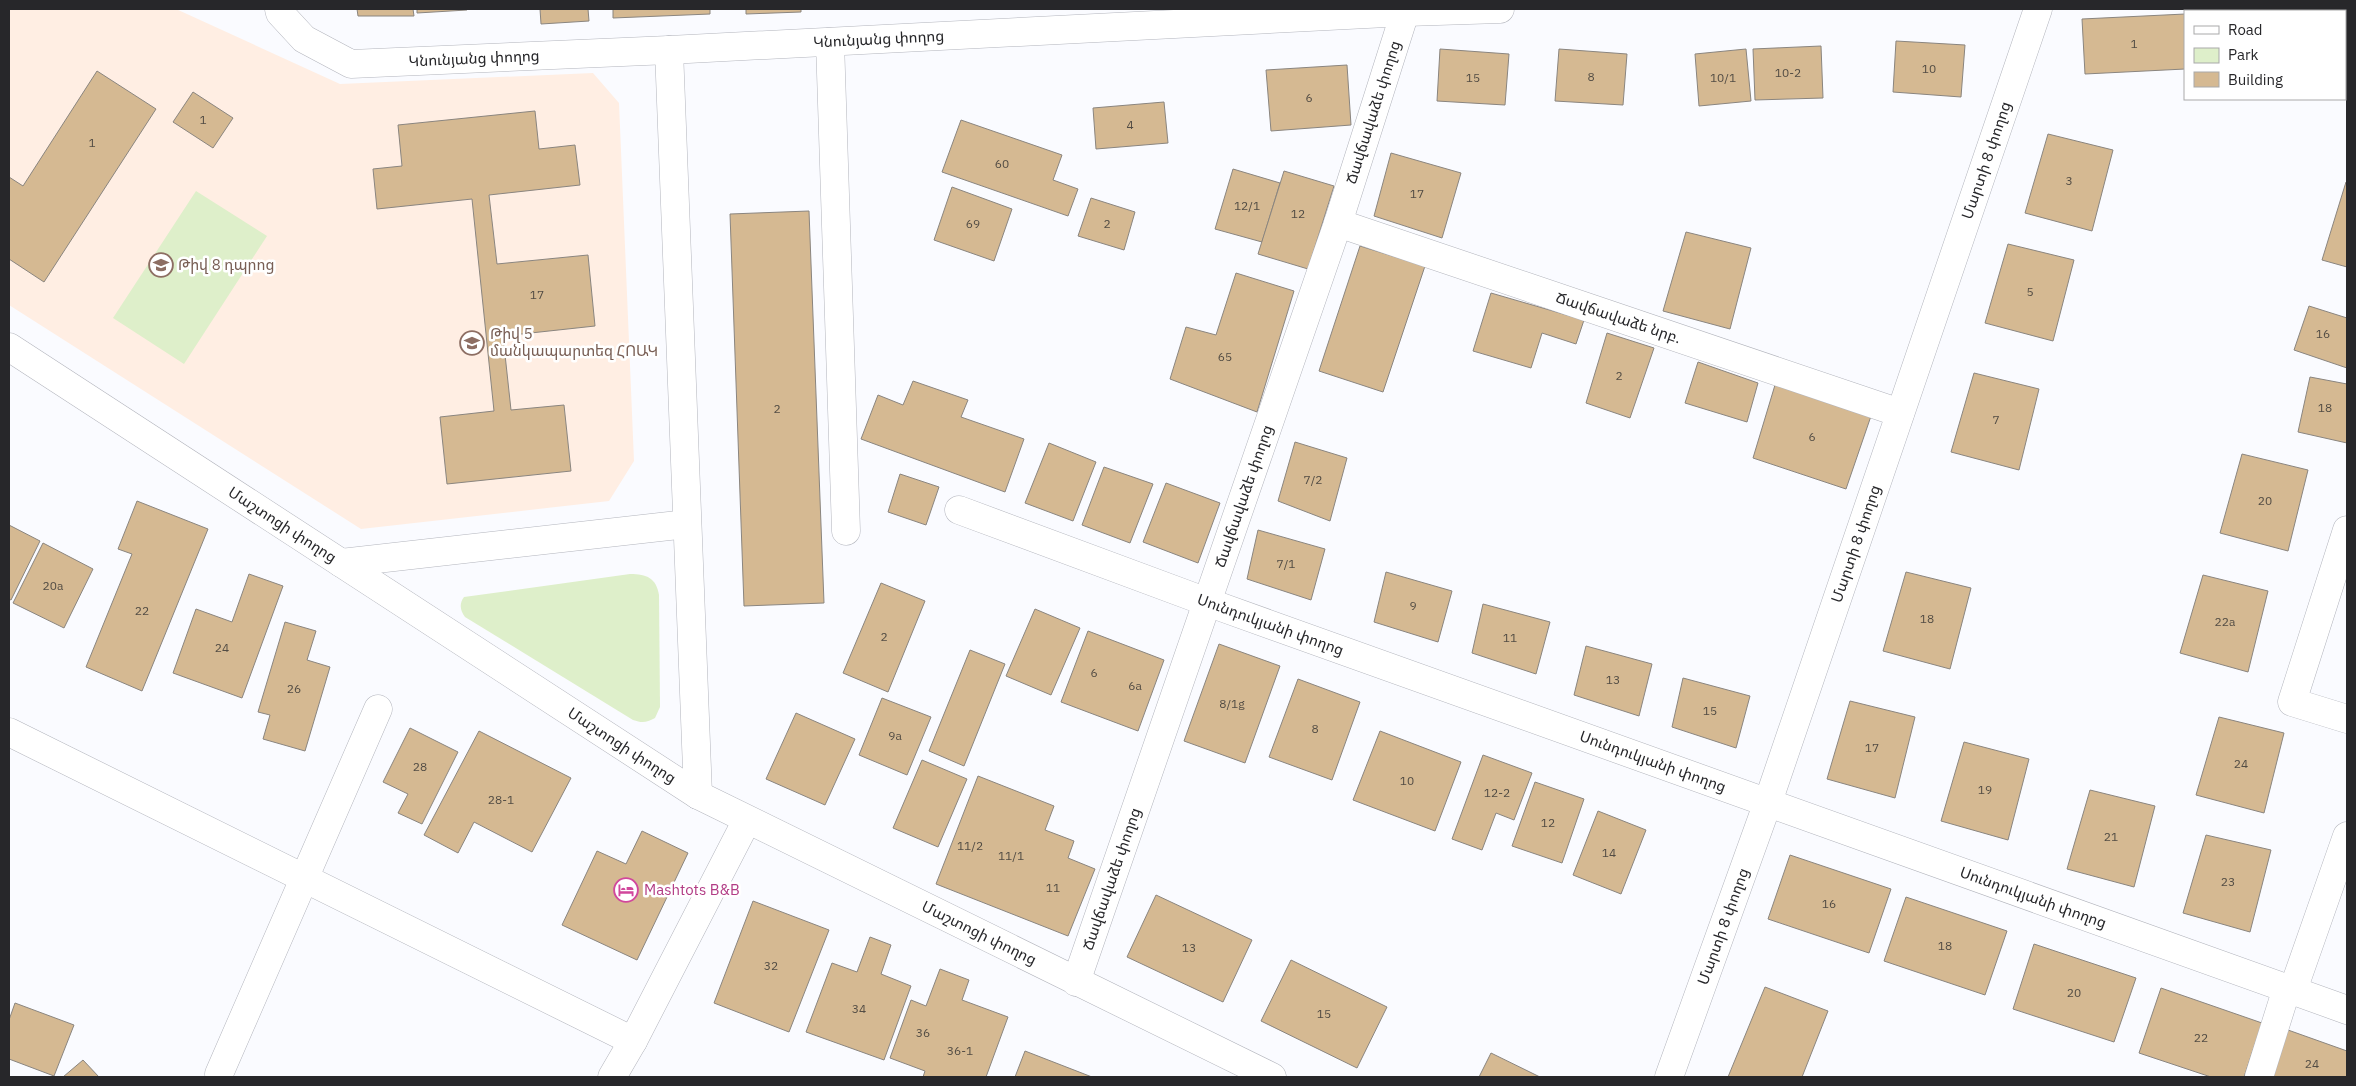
<svg xmlns="http://www.w3.org/2000/svg" width="2356" height="1086" viewBox="0 0 2356 1086" font-family="'IBM Plex Sans','Noto Sans Armenian',sans-serif">
<style>
.education{fill:#ffeee3}
.green{fill:#deefca}
.building{fill:#d5b992;stroke:#8a857f}
.lines{fill:none;stroke-linecap:round;stroke-linejoin:round}
.minor-casing{stroke:#b3b5bd;stroke-width:29}
.minor{stroke:#fff;stroke-width:28}
.labels{text-anchor:middle;stroke-width:5;stroke-linejoin:round;paint-order:stroke}
.number-label{font-size:12px;fill:#524c44}
.street-label{font-size:15px;fill:#27272a;stroke:#fff}
.education-label{font-size:15px;fill:#785e54;stroke:#fff;text-anchor:start}
.hotel-label{font-size:15px;fill:#b23c85;stroke:#fff;text-anchor:start}
</style>
<rect width="100%" height="100%" fill="#fafbff"/>
<!-- education -->
<path class="education" d="M9 9H176L340 84 593 73 619 103 634 461 609 501 361 529 9 305Z"/>
<!-- green -->
<g class="green">
<path d="M196 191 267 236 184 364 113 318Z"/>
<path d="M630 574C647 574 656 578 659 595L660 707 655 718C646 723 642 723 633 720L465 617C460 610 459 604 464 597Z"/>
</g>
<!-- building -->
<g class="building">
<path d="M357 9H413L414 16H358Z"/>
<path d="M417 9H467V10L417 13Z"/>
<path d="M540 9H588L589 21 541 24Z"/>
<path d="M613 9H710V14L613 18Z"/>
<path d="M746 9H801V12L746 14Z"/>
<path d="M2347 9V63H2345V11H2304Z"/>
<path d="M2185 14V69L2085 74 2082 19Z"/>
<path d="M1896 41 1965 45 1961 97 1893 92Z"/>
<path d="M1821 46 1823 98 1755 100 1753 49Z"/>
<path d="M1440 49 1509 54 1505 105 1437 101Z"/>
<path d="M1559 49 1627 54 1623 105 1555 101Z"/>
<path d="M1746 49 1751 101 1699 106 1695 54Z"/>
<path d="M1347 65 1351 125 1271 131 1266 70Z"/>
<path d="M97 71 156 109 44 282 9 259V177L23 186Z"/>
<path d="M193 92 233 118 213 148 173 122Z"/>
<path d="M1164 102 1168 143 1096 149 1093 108Z"/>
<path d="M535 111 539 149 575 145 580 185 489 195 497 264 588 255 595 326 503 336 511 410 564 405 571 471 447 484 440 417 494 411 472 199 377 209 373 169 402 166 398 125Z"/>
<path d="M961 120 1062 155 1053 180 1078 189 1068 216 942 172Z"/>
<path d="M2048 134 2113 150 2092 231 2025 213Z"/>
<path d="M1391 153 1461 173 1442 238 1374 216Z"/>
<path d="M1233 169 1280 183 1262 242 1215 229Z"/>
<path d="M1284 171 1334 186 1308 269 1258 254Z"/>
<path d="M2346 182H2347V267L2322 260Z"/>
<path d="M952 187 1012 209 994 261 934 240Z"/>
<path d="M1091 198 1135 212 1124 250 1078 236Z"/>
<path d="M809 211 824 603 744 606 730 214Z"/>
<path d="M1686 232 1751 248 1730 329 1663 311Z"/>
<path d="M2008 244 2074 260 2053 341 1985 323Z"/>
<path d="M1360 246 1425 266 1383 392 1319 371Z"/>
<path d="M1236 273 1294 291 1257 412 1170 379 1186 327 1216 335Z"/>
<path d="M1491 293 1584 320 1576 344 1542 333 1531 368 1473 351Z"/>
<path d="M2309 306 2347 318V368L2294 350Z"/>
<path d="M1607 333 1654 348 1630 418 1586 403Z"/>
<path d="M1698 362 1758 383 1747 422 1685 403Z"/>
<path d="M1974 373 2039 389 2019 470 1951 452Z"/>
<path d="M2310 377 2347 384V443L2298 432Z"/>
<path d="M913 381 968 400 961 417 1024 439 1005 492 861 439 878 395 903 405Z"/>
<path d="M1775 385 1871 416 1846 489 1753 458Z"/>
<path d="M1295 442 1347 458 1330 521 1278 501Z"/>
<path d="M1049 443 1096 462 1073 521 1025 503Z"/>
<path d="M2242 454 2308 470 2288 551 2220 533Z"/>
<path d="M1104 467 1153 484 1130 543 1082 525Z"/>
<path d="M900 474 939 487 926 525 888 512Z"/>
<path d="M1166 483 1220 503 1198 563 1143 542Z"/>
<path d="M137 501 208 529 142 691 86 667 132 554 118 549Z"/>
<path d="M9 525 40 541 11 600 9 599Z"/>
<path d="M1258 530 1325 549 1311 600 1247 579Z"/>
<path d="M43 543 93 569 64 628 13 603Z"/>
<path d="M1386 572 1452 591 1438 642 1374 622Z"/>
<path d="M1906 572 1971 588 1950 669 1883 651Z"/>
<path d="M249 574 283 586 242 698 173 673 196 609 232 622Z"/>
<path d="M2203 575 2268 591 2248 672 2180 653Z"/>
<path d="M881 583 925 601 888 692 843 673Z"/>
<path d="M1483 604 1550 622 1536 674 1472 653Z"/>
<path d="M1035 609 1080 628 1051 695 1006 676Z"/>
<path d="M285 622 316 631 307 660 330 667 305 751 263 739 270 715 258 712Z"/>
<path d="M1088 631 1164 660 1138 731 1061 702Z"/>
<path d="M1219 644 1280 666 1245 763 1184 741Z"/>
<path d="M1586 646 1652 664 1639 716 1574 695Z"/>
<path d="M970 650 1005 664 964 766 929 751Z"/>
<path d="M1683 678 1750 696 1736 748 1672 727Z"/>
<path d="M1298 679 1360 702 1332 780 1269 757Z"/>
<path d="M882 698 931 717 907 775 859 755Z"/>
<path d="M1850 701 1915 717 1895 798 1827 779Z"/>
<path d="M796 713 855 739 825 805 766 779Z"/>
<path d="M2219 717 2284 733 2264 813 2196 795Z"/>
<path d="M410 728 458 752 422 824 398 813 408 794 383 782Z"/>
<path d="M479 731 571 778 532 852 474 822 458 853 424 835Z"/>
<path d="M1380 731 1461 762 1435 831 1353 800Z"/>
<path d="M1964 742 2029 759 2008 840 1941 821Z"/>
<path d="M1483 755 1532 773 1514 820 1496 813 1482 850 1452 839Z"/>
<path d="M922 760 967 779 938 847 893 828Z"/>
<path d="M978 776 1054 806 1045 830 1074 841 1068 858 1095 869 1068 936 936 884Z"/>
<path d="M1535 782 1584 799 1562 863 1512 846Z"/>
<path d="M2090 790 2155 806 2134 887 2067 869Z"/>
<path d="M1598 811 1646 830 1621 894 1573 875Z"/>
<path d="M642 831 688 853 637 960 562 925 597 851 626 864Z"/>
<path d="M2206 835 2271 850 2250 932 2183 913Z"/>
<path d="M1790 855 1891 889 1869 953 1768 919Z"/>
<path d="M1156 895 1252 940 1223 1002 1127 957Z"/>
<path d="M1906 897 2007 931 1985 995 1884 961Z"/>
<path d="M753 901 829 930 789 1032 714 1003Z"/>
<path d="M870 937 891 945 881 974 911 986 884 1060 806 1032 832 963 857 972Z"/>
<path d="M2034 944 2136 978 2114 1042 2013 1009Z"/>
<path d="M1291 960 1387 1007 1357 1068 1261 1021Z"/>
<path d="M940 969 969 980 962 1000 1008 1017 986 1077H923L925 1071 890 1058 911 1000 926 1006Z"/>
<path d="M1765 987 1828 1011 1802 1077H1728Z"/>
<path d="M2161 988 2262 1023 2244 1077H2211L2139 1053Z"/>
<path d="M15 1003 74 1025 54 1076 9 1059V1020Z"/>
<path d="M2288 1030 2347 1051V1077H2272Z"/>
<path d="M1025 1051 1092 1077H1015Z"/>
<path d="M1491 1053 1540 1077H1479Z"/>
<path d="M83 1060 99 1077H63Z"/>
</g>
<g class="lines">
<!-- minor casing -->
<g class="minor-casing">
<g id="minor">
<path id="s1" d="M279 9 280 13 304 39 351 64 669 50 1406 12 1500 9"/>
<path d="M830 42 846 531"/>
<path d="M669 50 698 795"/>
<path id="s2" d="M1338 223 1900 413"/>
<path id="s3" d="M9 347 698 795 1272 1077"/>
<path id="s4" d="M959 510 1207 602 2347 1010"/>
<path d="M2347 530 2292 702 2347 719"/>
<path d="M341 563 687 524"/>
<path d="M9 732 633 1041 747 820"/>
<path id="s5" d="M1076 982 1338 223 1406 9"/>
<path d="M2293 990 2347 836"/>
<path d="M219 1074 378 709"/>
<path d="M612 1077 633 1041"/>
<path id="s6" d="M1669 1077 1768 802 2038 9"/>
<path d="M2259 1077 2287 988"/>
</g>
</g>
<!-- minor -->
<use href="#minor" class="minor"/>
</g>
<!-- icons -->
<defs>
<g id="school-ring" transform="scale(1.25)"><circle r="9.5" fill="#fff" stroke="#8d6e63" stroke-width="1.5"/><path d="M0-5L7-2L0 1L-7-2ZM-4 1L0 2.5L4 1V4Q0 6-4 4Z" fill="#8d6e63"/></g>
<g id="hotel-ring" transform="scale(1.25)"><circle r="9.5" fill="#fff" stroke="#d1479c" stroke-width="1.5"/><path d="M-6-4.5h1.5V1H6V5H4.5V3h-9V5H-6ZM-4 0a1.8 1.8 0 1 1 3.6 0ZM.5 0V-2.5h3Q6-2.5 6 0Z" fill="#d1479c"/></g>
</defs>
<g fill-rule="evenodd">
<use href="#school-ring" x="161" y="265"/>
<use href="#school-ring" x="472" y="343"/>
<use href="#hotel-ring" x="626" y="890"/>
</g>
<g class="labels">
<!-- number labels -->
<g class="number-label">
<text x="2134" y="48">1</text>
<text x="1929" y="73">10</text>
<text x="1788" y="77">10-2</text>
<text x="1591" y="81">8</text>
<text x="1473" y="82">15</text>
<text x="1723" y="82">10/1</text>
<text x="1309" y="102">6</text>
<text x="203" y="124">1</text>
<text x="1130" y="129">4</text>
<text x="92" y="147">1</text>
<text x="1002" y="168">60</text>
<text x="2069" y="185">3</text>
<text x="1417" y="198">17</text>
<text x="1247" y="210">12/1</text>
<text x="1298" y="218">12</text>
<text x="973" y="228">69</text>
<text x="1107" y="228">2</text>
<text x="2030" y="296">5</text>
<text x="537" y="299">17</text>
<text x="2323" y="338">16</text>
<text x="1225" y="361">65</text>
<text x="1619" y="380">2</text>
<text x="2325" y="412">18</text>
<text x="777" y="413">2</text>
<text x="1996" y="424">7</text>
<text x="1812" y="441">6</text>
<text x="1313" y="484">7/2</text>
<text x="2265" y="505">20</text>
<text x="1286" y="568">7/1</text>
<text x="53" y="590">20a</text>
<text x="1413" y="610">9</text>
<text x="142" y="615">22</text>
<text x="1927" y="623">18</text>
<text x="2225" y="626">22a</text>
<text x="884" y="641">2</text>
<text x="1510" y="642">11</text>
<text x="222" y="652">24</text>
<text x="1094" y="677">6</text>
<text x="1613" y="684">13</text>
<text x="1135" y="690">6a</text>
<text x="294" y="693">26</text>
<text x="1232" y="708">8/1g</text>
<text x="1710" y="715">15</text>
<text x="1315" y="733">8</text>
<text x="895" y="740">9a</text>
<text x="1872" y="752">17</text>
<text x="2241" y="768">24</text>
<text x="420" y="771">28</text>
<text x="1407" y="785">10</text>
<text x="1985" y="794">19</text>
<text x="1497" y="797">12-2</text>
<text x="501" y="804">28-1</text>
<text x="1548" y="827">12</text>
<text x="2111" y="841">21</text>
<text x="970" y="850">11/2</text>
<text x="1609" y="857">14</text>
<text x="1011" y="860">11/1</text>
<text x="2228" y="886">23</text>
<text x="1053" y="892">11</text>
<text x="1829" y="908">16</text>
<text x="1945" y="950">18</text>
<text x="1189" y="952">13</text>
<text x="771" y="970">32</text>
<text x="2074" y="997">20</text>
<text x="859" y="1013">34</text>
<text x="1324" y="1018">15</text>
<text x="923" y="1037">36</text>
<text x="2201" y="1042">22</text>
<text x="960" y="1055">36-1</text>
<text x="2312" y="1068">24</text>
</g>
<!-- street labels -->
<g class="street-label">
<text dy="5" stroke="none"><textPath href="#s1" startOffset="621">Կնունյանց փողոց</textPath></text>
<text dy="5" stroke="none"><textPath href="#s1" startOffset="216">Կնունյանց փողոց</textPath></text>
<text dy="5" stroke="none"><textPath href="#s5" startOffset="919">Ճավճավաձե փողոց</textPath></text>
<text dy="5" stroke="none"><textPath href="#s6" startOffset="970">Մարտի 8 փողոց</textPath></text>
<text dy="5" stroke="none"><textPath href="#s2" startOffset="296">Ճավճավաձե նրբ.</textPath></text>
<text dy="5" stroke="none"><textPath href="#s5" startOffset="514">Ճավճավաձե փողոց</textPath></text>
<text dy="5" stroke="none"><textPath href="#s3" startOffset="326">Մաշտոցի փողոց</textPath></text>
<text dy="5" stroke="none"><textPath href="#s6" startOffset="565">Մարտի 8 փողոց</textPath></text>
<text dy="5" stroke="none"><textPath href="#s4" startOffset="332">Սունդուկյանի փողոց</textPath></text>
<text dy="5" stroke="none"><textPath href="#s3" startOffset="731">Մաշտոցի փողոց</textPath></text>
<text dy="5" stroke="none"><textPath href="#s4" startOffset="738">Սունդուկյանի փողոց</textPath></text>
<text dy="5" stroke="none"><textPath href="#s5" startOffset="109">Ճավճավաձե փողոց</textPath></text>
<text dy="5" stroke="none"><textPath href="#s4" startOffset="1142">Սունդուկյանի փողոց</textPath></text>
<text dy="5" stroke="none"><textPath href="#s6" startOffset="160">Մարտի 8 փողոց</textPath></text>
<text dy="5" stroke="none"><textPath href="#s3" startOffset="1135">Մաշտոցի փողոց</textPath></text>
</g>
<!-- education labels -->
<g class="education-label">
<text x="178" y="270">Թիվ 8 դպրոց</text>
<text x="490" y="339">Թիվ 5<tspan x="490" dy="17">մանկապարտեզ ՀՈԱԿ</tspan></text>
</g>
<!-- hotel labels -->
<g class="hotel-label">
<text x="644" y="895">Mashtots B&amp;B</text>
</g>
</g>
<!-- border -->
<rect width="2356" height="1086" fill="none" stroke="#27272a" stroke-width="20"/>
<!-- legend -->
<rect x="2184" y="10" width="162" height="90" fill="#ffffff" stroke="#a9a9aa"/>
<rect x="2194" y="26" width="25" height="8" fill="#ffffff" stroke="#a9a9aa"/>
<text x="2228" y="35" font-size="15" fill="#27272a">Road</text>
<rect x="2194" y="48" width="25" height="15" fill="#deefca" stroke="#a9a9aa"/>
<text x="2228" y="60" font-size="15" fill="#27272a">Park</text>
<rect x="2194" y="72" width="25" height="15" fill="#d5b992" stroke="#a9a9aa"/>
<text x="2228" y="85" font-size="15" fill="#27272a">Building</text>
</svg>
